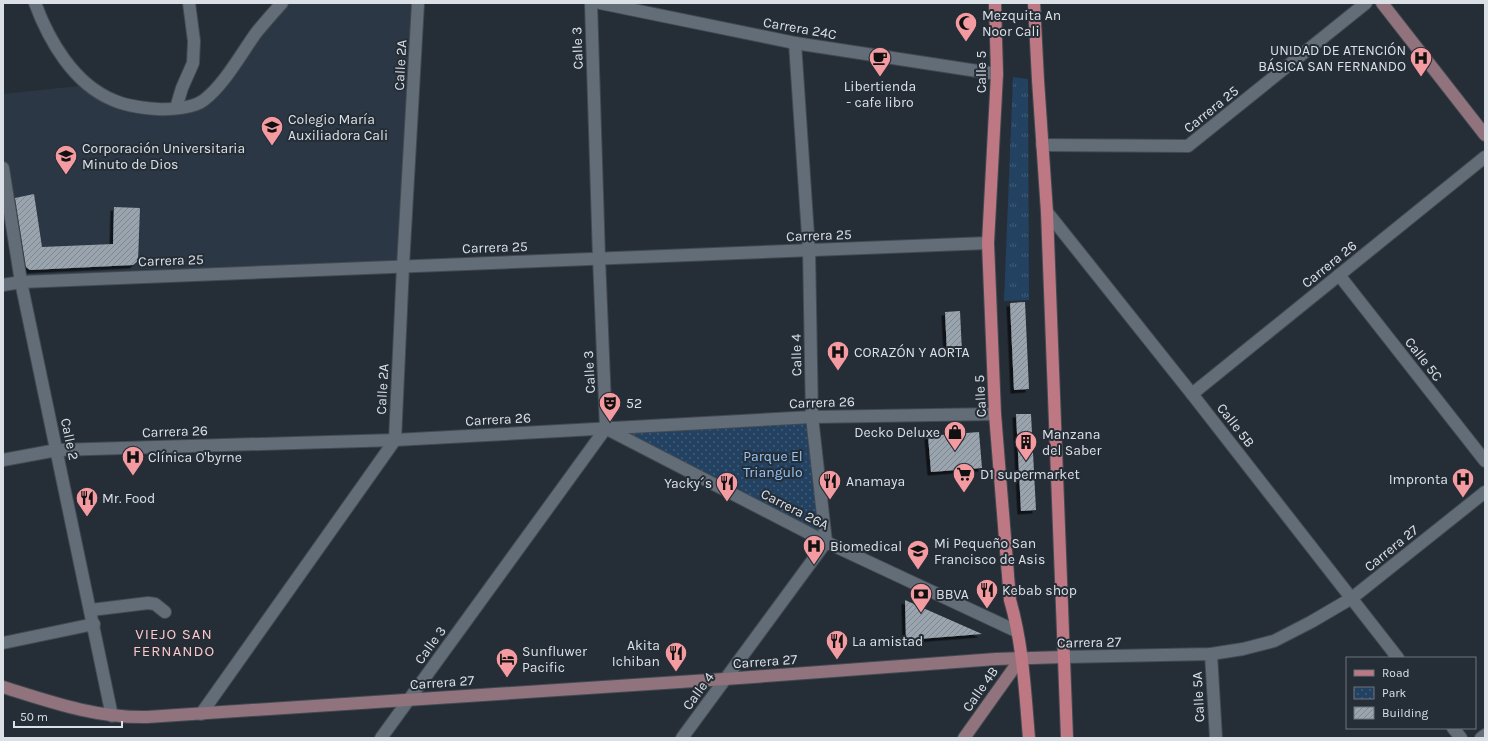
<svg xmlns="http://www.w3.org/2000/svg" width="1488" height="741" viewBox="0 0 1488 741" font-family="Karla,sans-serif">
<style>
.built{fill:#2b3744}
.grass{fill:url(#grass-tufts)}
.park{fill:url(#park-dots)}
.building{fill:url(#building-hatch);filter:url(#shadow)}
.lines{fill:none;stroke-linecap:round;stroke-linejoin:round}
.street-casing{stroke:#434a51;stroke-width:14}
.secondary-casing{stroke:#434a51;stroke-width:14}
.primary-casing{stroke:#434a51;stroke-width:14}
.street{stroke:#636d77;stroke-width:12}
.secondary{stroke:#90737d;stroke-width:12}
.primary{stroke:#bd7883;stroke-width:12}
.labels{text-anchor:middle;stroke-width:4;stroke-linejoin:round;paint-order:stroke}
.poi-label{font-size:14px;fill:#dbe0e6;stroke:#252d36;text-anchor:start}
.street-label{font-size:14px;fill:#dbe0e6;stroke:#252d36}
.park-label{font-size:14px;fill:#97c6f8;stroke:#252d36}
.neighbourhood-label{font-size:15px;letter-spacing:1px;fill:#fcc8ca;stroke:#252d36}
</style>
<defs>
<pattern id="grass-tufts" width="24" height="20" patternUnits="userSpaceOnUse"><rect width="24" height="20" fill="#234161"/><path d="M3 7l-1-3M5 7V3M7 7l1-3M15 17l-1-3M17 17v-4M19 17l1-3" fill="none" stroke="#425c78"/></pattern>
<pattern id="park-dots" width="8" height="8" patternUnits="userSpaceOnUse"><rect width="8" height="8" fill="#234161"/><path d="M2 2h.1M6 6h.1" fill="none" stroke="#425c78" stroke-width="1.8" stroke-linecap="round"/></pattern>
<pattern id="building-hatch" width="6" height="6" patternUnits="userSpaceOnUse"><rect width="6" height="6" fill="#9aa4af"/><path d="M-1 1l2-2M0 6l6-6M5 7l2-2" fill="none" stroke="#80878f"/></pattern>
<filter id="shadow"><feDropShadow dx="-3.5" dy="3.5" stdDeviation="0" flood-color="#0009"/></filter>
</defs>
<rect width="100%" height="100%" fill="#252d36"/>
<!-- built -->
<path class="built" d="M282 3H418L403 266 21 282 3 168V94L88 85 142 108 204 101Z"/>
<!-- grass -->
<path class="grass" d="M1013 77 1028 79 1029 300 1004 301Z"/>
<!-- park -->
<path class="park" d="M812 417 826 542 606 428Z"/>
<!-- building -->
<g class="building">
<path d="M34 194 42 247 113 244 114 207 140 208 138 261 133 265 30 270 26 267 15 198Z"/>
<path d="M1025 302 1029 389 1014 390 1010 303Z"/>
<path d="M960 311 962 352 947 353 945 312Z"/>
<path d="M1016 414H1031L1036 510 1021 511Z"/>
<path d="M979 432 982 468 931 472 928 436Z"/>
<path d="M905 600 982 634 906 640Z"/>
</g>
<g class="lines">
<!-- street casing -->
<g class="street-casing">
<g id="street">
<path d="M35 3C49 41 74 84 113 100 126 106 143 108 157 109 170 110 194 108 204 100 224 85 241 54 256 33 264 23 273 13 282 3"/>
<path d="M600 3 795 43 997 74"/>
<path d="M176 108 182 88 193 63 194 41 189 3"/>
<path d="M1042 145 1188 146 1366 3"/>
<path d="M3 168 21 282 112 716"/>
<path d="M1047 212 1192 394 1398 658"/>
<path d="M1339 275 1485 461"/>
<path d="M3 285 21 282 988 243"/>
<path d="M1192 394 1485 157"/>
<path d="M607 429 826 542 1016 631"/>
<path d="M3 460 57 450 395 440 812 417 995 414"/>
<path d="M91 610 148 603 155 604 165 612"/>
<path d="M3 643 94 624"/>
<path d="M1211 654 1216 738"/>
<path d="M1064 657 1211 654 1243 649 1274 641 1311 622 1352 598 1485 492"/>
<path d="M201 714 395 440 403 266 418 3"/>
<path d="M1453 728 1461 738"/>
<path d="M381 738 606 428 599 258 591 3"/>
<path d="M682 738 826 542 812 417 809 250 795 43"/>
<path d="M1481 738 1485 735"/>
</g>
</g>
<!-- secondary casing -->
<g class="secondary-casing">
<g id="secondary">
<path d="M1382 3 1485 135"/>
<path d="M3 687C51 702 96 718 147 717L725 679 996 659 1064 657"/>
<path d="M964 738 1021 658"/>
</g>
</g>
<!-- primary casing -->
<g class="primary-casing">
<g id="primary">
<path d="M995 3 997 74 988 243 995 414 1010 600C1023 644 1025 692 1029 738"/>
<path d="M1034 3 1038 80 1047 212 1067 738"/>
</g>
</g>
<!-- street -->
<use href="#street" class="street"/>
<!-- secondary -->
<use href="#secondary" class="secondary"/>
<!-- primary -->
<use href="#primary" class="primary"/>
</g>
<!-- icons -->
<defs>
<g id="mosque-pin" transform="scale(1.15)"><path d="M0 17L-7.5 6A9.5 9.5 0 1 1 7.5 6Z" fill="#f49aa1" stroke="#252d36"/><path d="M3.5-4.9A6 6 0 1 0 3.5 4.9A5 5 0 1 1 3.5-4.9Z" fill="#111"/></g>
<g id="cafe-pin" transform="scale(1.15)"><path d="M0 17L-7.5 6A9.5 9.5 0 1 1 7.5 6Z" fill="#f49aa1" stroke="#252d36"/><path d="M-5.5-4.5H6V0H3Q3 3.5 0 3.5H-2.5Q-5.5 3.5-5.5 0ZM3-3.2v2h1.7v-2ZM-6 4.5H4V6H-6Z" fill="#111"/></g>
<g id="hospital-pin" transform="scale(1.15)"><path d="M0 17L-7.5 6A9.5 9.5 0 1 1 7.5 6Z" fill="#f49aa1" stroke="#252d36"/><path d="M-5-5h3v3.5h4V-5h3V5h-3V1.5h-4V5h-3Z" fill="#111"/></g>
<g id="school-pin" transform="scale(1.15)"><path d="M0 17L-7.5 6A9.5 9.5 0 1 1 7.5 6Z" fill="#f49aa1" stroke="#252d36"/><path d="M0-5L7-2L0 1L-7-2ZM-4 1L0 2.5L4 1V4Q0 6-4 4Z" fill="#111"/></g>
<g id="university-pin" transform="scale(1.15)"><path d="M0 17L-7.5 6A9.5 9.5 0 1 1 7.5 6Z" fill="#f49aa1" stroke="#252d36"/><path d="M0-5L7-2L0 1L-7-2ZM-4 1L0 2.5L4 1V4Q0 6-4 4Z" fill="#111"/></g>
<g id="theatre-pin" transform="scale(1.15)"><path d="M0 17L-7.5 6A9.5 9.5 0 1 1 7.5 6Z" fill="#f49aa1" stroke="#252d36"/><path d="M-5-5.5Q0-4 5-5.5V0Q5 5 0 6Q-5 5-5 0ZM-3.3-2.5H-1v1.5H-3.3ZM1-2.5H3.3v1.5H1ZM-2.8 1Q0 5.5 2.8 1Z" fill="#111"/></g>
<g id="shop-pin" transform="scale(1.15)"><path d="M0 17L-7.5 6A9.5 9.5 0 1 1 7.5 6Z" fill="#f49aa1" stroke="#252d36"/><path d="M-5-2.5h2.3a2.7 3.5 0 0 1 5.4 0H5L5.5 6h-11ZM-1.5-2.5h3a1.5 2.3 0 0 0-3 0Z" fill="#111"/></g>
<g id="building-pin" transform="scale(1.15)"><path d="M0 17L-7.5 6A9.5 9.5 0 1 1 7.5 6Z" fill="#f49aa1" stroke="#252d36"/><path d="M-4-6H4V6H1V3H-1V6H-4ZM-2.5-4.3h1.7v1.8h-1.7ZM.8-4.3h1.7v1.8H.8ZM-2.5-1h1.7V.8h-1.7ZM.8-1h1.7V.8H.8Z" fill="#111"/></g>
<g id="supermarket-pin" transform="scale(1.15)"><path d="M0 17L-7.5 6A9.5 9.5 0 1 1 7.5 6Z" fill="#f49aa1" stroke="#252d36"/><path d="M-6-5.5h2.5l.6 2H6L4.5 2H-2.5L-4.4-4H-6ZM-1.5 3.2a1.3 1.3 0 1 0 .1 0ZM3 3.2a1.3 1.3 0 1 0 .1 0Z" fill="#111"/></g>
<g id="restaurant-pin" transform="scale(1.15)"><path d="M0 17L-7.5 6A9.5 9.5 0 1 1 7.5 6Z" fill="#f49aa1" stroke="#252d36"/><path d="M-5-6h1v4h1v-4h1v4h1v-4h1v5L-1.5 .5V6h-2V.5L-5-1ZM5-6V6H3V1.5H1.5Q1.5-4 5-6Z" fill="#111"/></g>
<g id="bank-pin" transform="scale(1.15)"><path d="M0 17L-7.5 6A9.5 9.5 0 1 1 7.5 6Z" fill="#f49aa1" stroke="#252d36"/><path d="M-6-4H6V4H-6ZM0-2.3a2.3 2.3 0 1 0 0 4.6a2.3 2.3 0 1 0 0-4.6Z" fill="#111"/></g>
<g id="hotel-pin" transform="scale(1.15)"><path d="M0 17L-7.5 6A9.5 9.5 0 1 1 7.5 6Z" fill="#f49aa1" stroke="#252d36"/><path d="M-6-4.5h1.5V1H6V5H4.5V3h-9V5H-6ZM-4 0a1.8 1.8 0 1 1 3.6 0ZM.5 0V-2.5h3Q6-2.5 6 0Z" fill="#111"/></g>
</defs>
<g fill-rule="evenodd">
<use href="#mosque-pin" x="966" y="23"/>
<use href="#cafe-pin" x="880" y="58"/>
<use href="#hospital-pin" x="1421" y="58"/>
<use href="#school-pin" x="272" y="127"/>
<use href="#university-pin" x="66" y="156"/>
<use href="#hospital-pin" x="838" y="352"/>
<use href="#theatre-pin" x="610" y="403"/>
<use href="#shop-pin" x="955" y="432"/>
<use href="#building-pin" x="1026" y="442"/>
<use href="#hospital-pin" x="133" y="457"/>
<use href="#supermarket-pin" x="964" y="474"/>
<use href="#hospital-pin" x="1463" y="479"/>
<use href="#restaurant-pin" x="830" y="481"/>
<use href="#restaurant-pin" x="727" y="483"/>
<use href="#restaurant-pin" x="87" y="498"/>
<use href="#hospital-pin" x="814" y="546"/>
<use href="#school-pin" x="918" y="551"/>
<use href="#restaurant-pin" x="987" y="590"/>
<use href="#bank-pin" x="921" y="594"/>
<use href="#restaurant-pin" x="837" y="641"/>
<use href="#restaurant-pin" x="676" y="653"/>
<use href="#hotel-pin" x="507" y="659"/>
</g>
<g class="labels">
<!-- poi labels -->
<g class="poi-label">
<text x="982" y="20">Mezquita An<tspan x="982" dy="16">Noor Cali</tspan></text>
<text x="1406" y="55" text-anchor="end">UNIDAD DE ATENCIÓN<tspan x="1406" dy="16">BÁSICA SAN FERNANDO</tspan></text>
<text x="880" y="91" text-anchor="middle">Libertienda<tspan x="880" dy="16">- cafe libro</tspan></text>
<text x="288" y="124">Colegio María<tspan x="288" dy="16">Auxiliadora Cali</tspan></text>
<text x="82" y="153">Corporación Universitaria<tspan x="82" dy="16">Minuto de Dios</tspan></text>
<text x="854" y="357">CORAZÓN Y AORTA</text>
<text x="626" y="408">52</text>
<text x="940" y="437" text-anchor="end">Decko Deluxe</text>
<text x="1042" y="439">Manzana<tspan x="1042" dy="16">del Saber</tspan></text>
<text x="148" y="462">Clínica O'byrne</text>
<text x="980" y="479">D1 supermarket</text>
<text x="1448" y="484" text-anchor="end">Impronta</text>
<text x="846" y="486">Anamaya</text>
<text x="712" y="488" text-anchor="end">Yacky´s</text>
<text x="102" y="503">Mr. Food</text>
<text x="934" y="548">Mi Pequeño San<tspan x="934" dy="16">Francisco de Asis</tspan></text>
<text x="830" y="551">Biomedical</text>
<text x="1002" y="595">Kebab shop</text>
<text x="936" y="599">BBVA</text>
<text x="852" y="646">La amistad</text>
<text x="660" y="650" text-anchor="end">Akita<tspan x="660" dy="16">Ichiban</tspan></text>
<text x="522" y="656">Sunfluwer<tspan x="522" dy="16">Pacific</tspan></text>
</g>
<!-- street labels -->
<g class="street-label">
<text transform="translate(800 28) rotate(10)" y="5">Carrera 24C</text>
<text transform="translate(577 48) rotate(-92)" y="5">Calle 3</text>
<text transform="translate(400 65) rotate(-87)" y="5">Calle 2A</text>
<text transform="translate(981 72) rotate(-90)" y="5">Calle 5</text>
<text transform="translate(1211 109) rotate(-39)" y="5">Carrera 25</text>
<text transform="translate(819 235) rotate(-2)" y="5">Carrera 25</text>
<text transform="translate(495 247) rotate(-2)" y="5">Carrera 25</text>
<text transform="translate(171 260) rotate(-2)" y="5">Carrera 25</text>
<text transform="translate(1329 264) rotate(-39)" y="5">Carrera 26</text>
<text transform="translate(796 355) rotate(-91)" y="5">Calle 4</text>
<text transform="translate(1424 359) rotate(52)" y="5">Calle 5C</text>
<text transform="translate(589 372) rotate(-93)" y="5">Calle 3</text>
<text transform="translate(382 389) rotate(-87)" y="5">Calle 2A</text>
<text transform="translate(980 396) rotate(-93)" y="5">Calle 5</text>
<text transform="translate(822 402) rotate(-2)" y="5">Carrera 26</text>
<text transform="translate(498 419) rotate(-3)" y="5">Carrera 26</text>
<text transform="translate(1236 425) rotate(52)" y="5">Calle 5B</text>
<text transform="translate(175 431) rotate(-2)" y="5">Carrera 26</text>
<text transform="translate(70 439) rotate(78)" y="5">Calle 2</text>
<text transform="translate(795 509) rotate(27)" y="5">Carrera 26A</text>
<text transform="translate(1391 548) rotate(-39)" y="5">Carrera 27</text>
<text transform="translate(1089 642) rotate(-1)" y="5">Carrera 27</text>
<text transform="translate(430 645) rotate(-54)" y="5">Calle 3</text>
<text transform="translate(765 661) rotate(-4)" y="5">Carrera 27</text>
<text transform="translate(442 682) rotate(-4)" y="5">Carrera 27</text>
<text transform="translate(980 689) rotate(-55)" y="5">Calle 4B</text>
<text transform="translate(698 691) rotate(-54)" y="5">Calle 4</text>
<text transform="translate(1198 697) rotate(-93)" y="5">Calle 5A</text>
</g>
<!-- park labels -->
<g class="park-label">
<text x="773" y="461">Parque El<tspan x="773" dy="16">Triangulo</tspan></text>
</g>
<!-- neighbourhood labels -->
<g class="neighbourhood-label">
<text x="174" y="639">VIEJO SAN<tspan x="174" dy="17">FERNANDO</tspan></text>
</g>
</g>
<!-- border -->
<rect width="1488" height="741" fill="none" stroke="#dbe0e6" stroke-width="8"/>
<!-- legend -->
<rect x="1346" y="657" width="130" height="72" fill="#252d36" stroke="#6e757c"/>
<rect x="1354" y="670" width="20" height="6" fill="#bd7883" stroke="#6e757c"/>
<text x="1382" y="677" font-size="12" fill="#dbe0e6">Road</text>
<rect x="1354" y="687" width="20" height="12" fill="url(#park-dots)" stroke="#6e757c"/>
<text x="1382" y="697" font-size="12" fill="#dbe0e6">Park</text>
<rect x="1354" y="707" width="20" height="12" fill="url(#building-hatch)" stroke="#6e757c"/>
<text x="1382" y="717" font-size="12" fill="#dbe0e6">Building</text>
<!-- scale -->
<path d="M14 721v6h108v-6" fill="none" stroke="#dbe0e6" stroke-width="2"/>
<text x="20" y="721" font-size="12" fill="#dbe0e6" stroke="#252d36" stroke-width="3" paint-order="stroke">50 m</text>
</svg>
